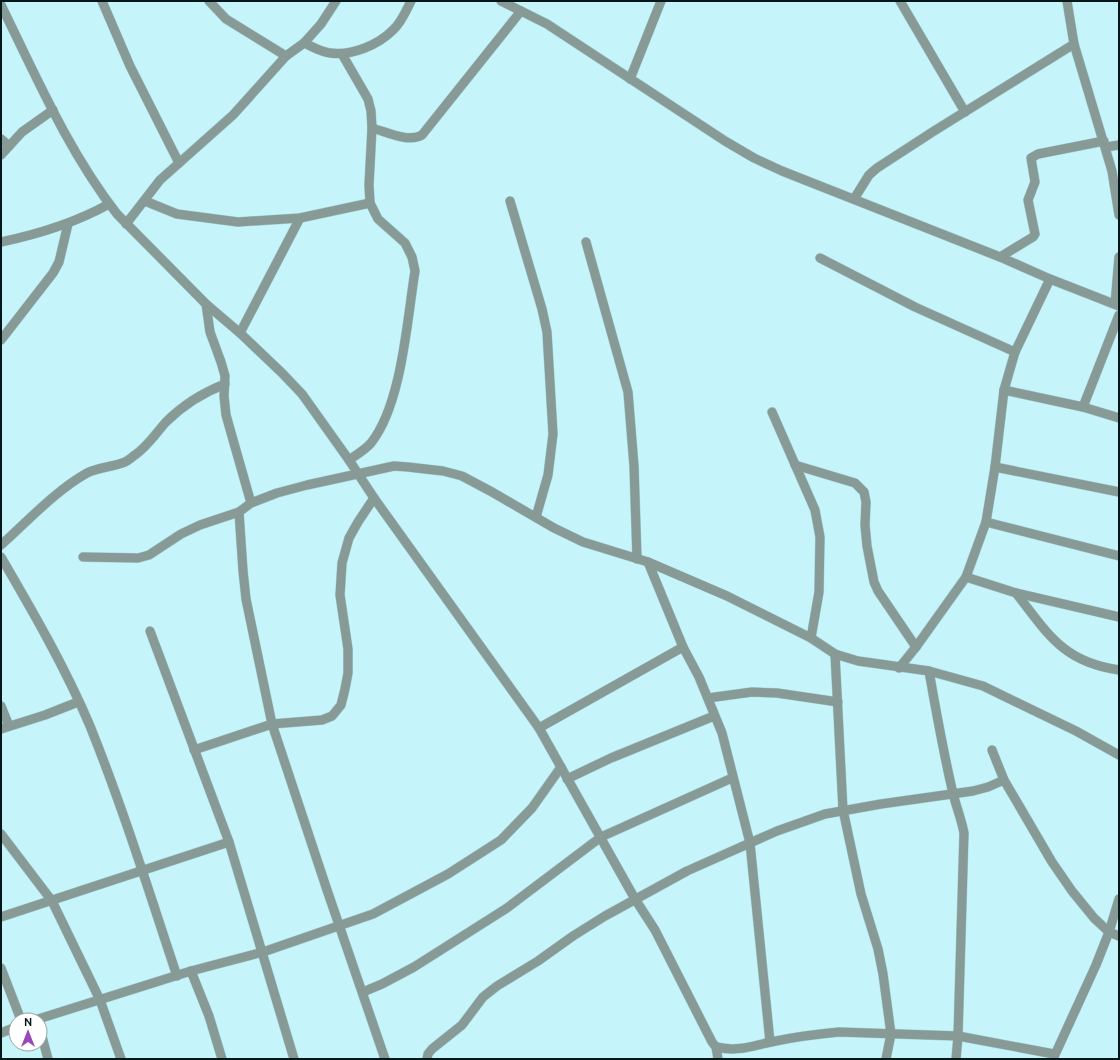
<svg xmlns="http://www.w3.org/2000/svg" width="1120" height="1060" viewBox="0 0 1120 1060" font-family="Ubuntu,sans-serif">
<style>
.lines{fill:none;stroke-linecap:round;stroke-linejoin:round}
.street-casing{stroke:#a6d1d7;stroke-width:10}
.street{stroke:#879a96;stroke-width:9}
</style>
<rect width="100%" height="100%" fill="#c5f5fb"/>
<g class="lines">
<!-- street casing -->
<g class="street-casing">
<g id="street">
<path d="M102 1 130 66 179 163"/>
<path d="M209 1 226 19 286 56"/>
<path d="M501 1 547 24 725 141 754 158 782 171 1000 257 1050 279 1119 306"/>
<path d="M900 1 965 112"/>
<path d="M1067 1 1074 44 1112 171 1119 215"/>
<path d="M1 5C36 76 68 151 117 214L206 304 240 333 282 373 302 394 349 460 374 498 539 728 635 899 655 930 712 1042 716 1047 718 1059"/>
<path d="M304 43C313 47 321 52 330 53 352 56 378 45 393 30 401 23 406 11 411 1"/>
<path d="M342 54 368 99 371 111 372 128 369 185 370 203 378 219 405 243 412 257 415 271C407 320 402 404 371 443 365 450 356 455 349 460"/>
<path d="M630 79 661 1"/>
<path d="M372 128C387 132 408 143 422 135L521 11"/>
<path d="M1 139 9 146"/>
<path d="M1106 147 1119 145"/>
<path d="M1 155 22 132 53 110"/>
<path d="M854 199 869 175 877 168 934 131 1074 44"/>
<path d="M145 201 177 214 238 222 300 218 370 203"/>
<path d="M510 201 542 309 547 332 553 434 548 475 536 517"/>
<path d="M126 224 160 180 233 115 286 56 304 43 321 24 336 1"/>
<path d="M1 242C39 234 75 223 109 204"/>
<path d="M586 242 628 392 634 466 637 559"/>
<path d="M1000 257 1033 237 1035 234 1028 200 1035 182 1031 158 1038 154 1104 141"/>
<path d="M820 258 915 307 1015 352"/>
<path d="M206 304 210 332 221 362 225 376 224 396 226 415 251 503"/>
<path d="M1115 304 1119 257"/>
<path d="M240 333 300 218"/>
<path d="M1 340 53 273 59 262 68 224"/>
<path d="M1004 390 1083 407 1119 418"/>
<path d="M1083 407 1119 315"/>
<path d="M772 412 815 510 820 537 819 592 811 638"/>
<path d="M795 465 855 483 864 492 866 502 865 525 867 546 874 582 878 591 916 647"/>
<path d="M995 467 1119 492"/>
<path d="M239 512 243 571 246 599 272 724 327 890 385 1059"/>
<path d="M986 522 1119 556"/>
<path d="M1 545C28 521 55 491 87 473 99 467 113 467 125 462 129 460 132 457 135 455 148 446 156 433 166 422 183 405 202 393 225 384"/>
<path d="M1 557C33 612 65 667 90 726 123 808 149 892 177 976"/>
<path d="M83 557 138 558 149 555 181 534 200 525 239 512 251 503 277 493 307 485 394 466 408 467 443 471 462 476 492 492 554 528 583 542 648 562 727 596 811 638 835 654 858 661 929 671 983 686 1076 731 1119 755"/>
<path d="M648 562 683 647 699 677 722 733 750 843 770 1042"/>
<path d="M966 577 1016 593 1119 617"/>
<path d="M1016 593C1048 634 1063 662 1119 670"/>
<path d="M150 631 229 842 294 1059"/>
<path d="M835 654 843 810 861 894 878 949 883 974 891 1034 886 1059"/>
<path d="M899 668 916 647 966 577 986 522 995 467 1004 390 1015 352 1050 279"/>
<path d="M929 671C936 711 943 750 952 789 955 804 961 817 964 833L958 1036 956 1059"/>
<path d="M708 698 752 692 777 693 838 702"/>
<path d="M1 706 9 726"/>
<path d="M539 728 683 647"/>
<path d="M1 729 45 715 78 702"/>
<path d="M194 750 272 724 322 720 332 716 341 705 345 689 348 673V649L340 595 342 563 349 538 358 522 374 498"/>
<path d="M992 750 1004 780 1052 862 1072 891 1094 918 1109 932 1119 936"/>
<path d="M567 779 611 758 714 716"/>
<path d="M1 834 52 901 100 1000 121 1059"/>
<path d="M1 917 229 842"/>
<path d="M1 968 21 1020"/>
<path d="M191 971 209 1016 222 1059"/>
<path d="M363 992 382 984 414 967 507 908 601 837 732 778"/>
<path d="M35 1020 191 971 263 952 373 914 448 874 501 840 532 808 561 767"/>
<path d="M40 1029 48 1059"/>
<path d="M1 1033 16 1027"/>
<path d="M716 1047C738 1052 751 1046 771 1042 794 1037 817 1034 839 1032L958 1036 1054 1054"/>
<path d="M427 1059 428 1054 432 1049 462 1025 483 997 497 986 538 961 573 936 605 916 687 871 777 831 825 814 881 804 973 791 988 787 1004 780"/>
<path d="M1053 1059 1096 965 1109 932 1119 899"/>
</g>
</g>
<!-- street -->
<use href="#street" class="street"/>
</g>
<!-- border -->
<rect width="1120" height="1060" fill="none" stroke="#051719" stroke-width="4"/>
<!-- north arrow -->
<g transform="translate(28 1032)"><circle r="19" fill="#ffffff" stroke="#9ba2a3"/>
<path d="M0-3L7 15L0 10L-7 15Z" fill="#9849b9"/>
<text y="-6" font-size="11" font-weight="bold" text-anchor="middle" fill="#051719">N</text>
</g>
</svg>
